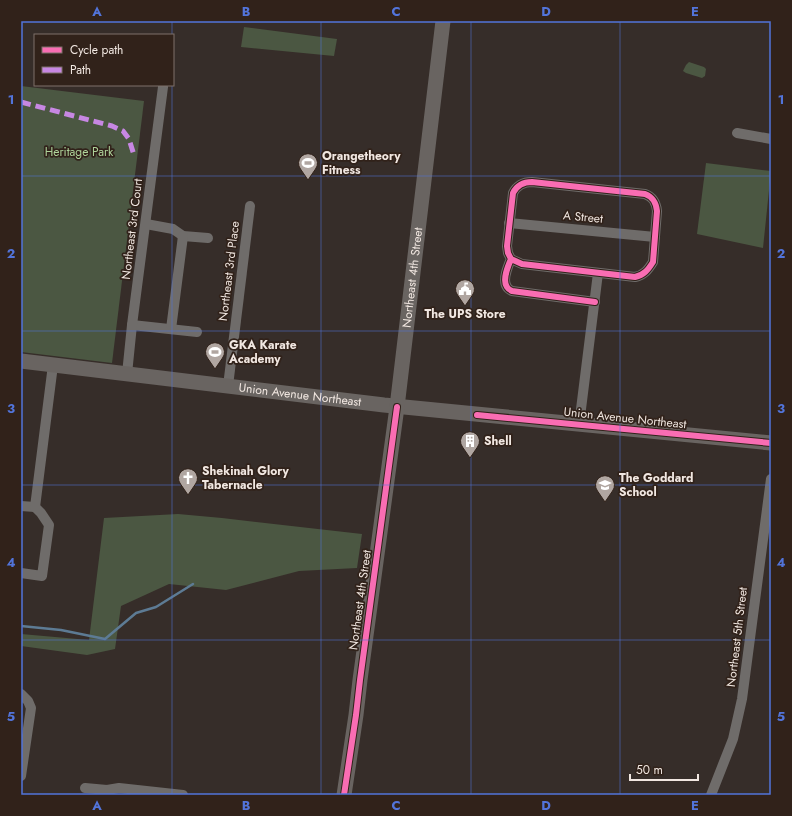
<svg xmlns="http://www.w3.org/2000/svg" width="792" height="816" viewBox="0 0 792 816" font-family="Jost,sans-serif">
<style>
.green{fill:#4b5742}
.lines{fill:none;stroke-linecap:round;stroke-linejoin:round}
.stream{stroke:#5d7b94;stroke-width:2.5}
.street{stroke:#6f6c6a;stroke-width:10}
.secondary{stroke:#696461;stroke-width:15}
.quiet{stroke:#c787e3;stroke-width:5;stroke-dasharray:10 5;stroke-linecap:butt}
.cycleway-casing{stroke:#31221a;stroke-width:8}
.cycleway{stroke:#f96db3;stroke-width:6}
.grid{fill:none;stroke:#5274da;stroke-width:1;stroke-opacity:0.55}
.labels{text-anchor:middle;stroke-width:3.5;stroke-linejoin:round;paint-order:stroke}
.park-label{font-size:12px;fill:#aed39a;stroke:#31221a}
.poi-label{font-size:12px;font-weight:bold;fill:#f1e7e1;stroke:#31221a;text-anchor:start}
.street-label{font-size:12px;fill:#f1e7e1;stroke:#31221a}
.neatline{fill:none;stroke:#5274da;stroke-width:1.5}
.grid-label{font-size:13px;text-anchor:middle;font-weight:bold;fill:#5274da}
</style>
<rect width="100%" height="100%" fill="#362d29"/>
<!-- green -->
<g class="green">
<path d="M244 27 337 39 334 56 241 47Z"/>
<path d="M689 62 704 67 706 69 705 76 702 78 686 73 683 71 686 65Z"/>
<path d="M21 86 144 101 112 363 21 352Z"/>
<path d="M706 163 771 171 763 248 697 234Z"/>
<path d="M178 514 222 518 362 534 357 568 299 571 226 590 169 584 121 606 115 649 87 655 21 646V634L89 640 104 518Z"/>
</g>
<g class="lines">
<!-- stream -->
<path class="stream" d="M21 626 61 630 105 639 136 613 156 607 193 584"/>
<!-- street -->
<g class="street">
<path d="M737 133 771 139"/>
<path d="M509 223 655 237"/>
<path d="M146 224 173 229 183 236 208 238"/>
<path d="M511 259 522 264 635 277C644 275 648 270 653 262L657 211C656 202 653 197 645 194L532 182C523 182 517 185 513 193L507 246 508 253 511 259C508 266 502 280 507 287 508 289 510 290 512 291L595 302"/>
<path d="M132 325 197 332"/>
<path d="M171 329 183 236"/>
<path d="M127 374 132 325 163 87"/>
<path d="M228 386 250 206"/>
<path d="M579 425 598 273"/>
<path d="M21 506 35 507"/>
<path d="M21 573 42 576 49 525 41 513 35 507 53 365"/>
<path d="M21 694 28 701 31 708 21 776"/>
<path d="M85 788 107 790 119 788 183 795"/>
<path d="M711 795 733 739 742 699 771 479"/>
</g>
<!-- secondary -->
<g class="secondary">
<path id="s1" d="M21 361 384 405 771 443"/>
<path id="s2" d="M344 795 356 715 360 680 397 407 443 21"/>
</g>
<!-- quiet -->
<path class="quiet" d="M21 102 112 126 123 131 129 139 134 155"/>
<!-- cycleway casing -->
<g class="cycleway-casing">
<g id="cycleway">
<path d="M511 259 522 264 635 277C644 275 648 270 653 262L657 211C656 202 653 197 645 194L532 182C523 182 517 185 513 193L507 246 508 253 511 259C508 266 502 280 507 287 508 289 510 290 512 291L595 302"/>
<path d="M477 415 771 443"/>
<path d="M344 795 356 715 360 680 397 407"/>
</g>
</g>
<!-- cycleway -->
<use href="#cycleway" class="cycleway"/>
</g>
<!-- grid -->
<path class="grid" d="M172 21V35M321 21V795M471 21V795M620 21V795M172 85V795M21 176H771M21 331H771M21 485H771M21 640H771"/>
<!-- icons -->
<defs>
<g id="stadium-pin" transform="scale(1)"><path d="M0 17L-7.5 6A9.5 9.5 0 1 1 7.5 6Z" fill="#b0a6a1" stroke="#31221a"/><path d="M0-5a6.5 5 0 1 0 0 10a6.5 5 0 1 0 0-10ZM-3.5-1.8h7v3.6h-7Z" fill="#fff"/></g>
<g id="civic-pin" transform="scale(1)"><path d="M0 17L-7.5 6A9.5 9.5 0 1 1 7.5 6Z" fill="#b0a6a1" stroke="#31221a"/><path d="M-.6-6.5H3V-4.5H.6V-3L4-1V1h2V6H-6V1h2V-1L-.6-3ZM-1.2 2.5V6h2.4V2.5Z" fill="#fff"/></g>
<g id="building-pin" transform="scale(1)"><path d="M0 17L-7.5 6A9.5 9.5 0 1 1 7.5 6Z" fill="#b0a6a1" stroke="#31221a"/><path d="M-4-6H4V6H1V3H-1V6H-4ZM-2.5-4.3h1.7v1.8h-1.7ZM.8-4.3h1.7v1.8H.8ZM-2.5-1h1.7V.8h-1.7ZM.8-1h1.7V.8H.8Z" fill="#fff"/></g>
<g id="church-pin" transform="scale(1)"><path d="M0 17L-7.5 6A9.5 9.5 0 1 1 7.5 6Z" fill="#b0a6a1" stroke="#31221a"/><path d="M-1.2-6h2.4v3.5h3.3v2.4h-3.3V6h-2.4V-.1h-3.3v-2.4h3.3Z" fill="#fff"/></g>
<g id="school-pin" transform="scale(1)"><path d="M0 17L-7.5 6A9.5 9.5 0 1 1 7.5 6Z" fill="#b0a6a1" stroke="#31221a"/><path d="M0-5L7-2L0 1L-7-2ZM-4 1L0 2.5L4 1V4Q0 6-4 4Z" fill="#fff"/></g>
</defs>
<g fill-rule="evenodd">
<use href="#stadium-pin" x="308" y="163"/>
<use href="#civic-pin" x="465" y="289"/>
<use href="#stadium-pin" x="215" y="352"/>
<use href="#building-pin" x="470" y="441"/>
<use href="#church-pin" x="188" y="478"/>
<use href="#school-pin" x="605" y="485"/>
</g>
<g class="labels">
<!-- park labels -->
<g class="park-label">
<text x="79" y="156">Heritage Park</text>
</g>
<!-- poi labels -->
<g class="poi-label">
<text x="322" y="160">Orangetheory<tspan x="322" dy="14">Fitness</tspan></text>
<text x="465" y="318" text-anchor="middle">The UPS Store</text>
<text x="229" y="349">GKA Karate<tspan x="229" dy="14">Academy</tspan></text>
<text x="484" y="445">Shell</text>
<text x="202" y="475">Shekinah Glory<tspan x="202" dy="14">Tabernacle</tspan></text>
<text x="619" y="482">The Goddard<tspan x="619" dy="14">School</tspan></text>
</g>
<!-- street labels -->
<g class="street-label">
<text transform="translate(583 217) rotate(5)" y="4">A Street</text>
<text transform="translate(132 229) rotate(-83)" y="4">Northeast 3rd Court</text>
<text transform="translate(229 271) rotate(-83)" y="4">Northeast 3rd Place</text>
<text dy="4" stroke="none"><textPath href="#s2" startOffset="522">Northeast 4th Street</textPath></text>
<text dy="4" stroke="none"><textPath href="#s1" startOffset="281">Union Avenue Northeast</textPath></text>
<text transform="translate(625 418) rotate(6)" y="4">Union Avenue Northeast</text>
<text transform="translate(360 600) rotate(-82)" y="4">Northeast 4th Street</text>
<text transform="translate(737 637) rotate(-83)" y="4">Northeast 5th Street</text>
</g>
</g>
<!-- border -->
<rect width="792" height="816" fill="none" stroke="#31221a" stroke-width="44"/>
<!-- legend -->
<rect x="34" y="34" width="140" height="52" fill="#31221a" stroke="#7e716a"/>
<rect x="42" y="47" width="20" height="6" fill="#f96db3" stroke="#7e716a"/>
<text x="70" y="54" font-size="12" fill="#f1e7e1">Cycle path</text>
<rect x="42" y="67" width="20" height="6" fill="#c787e3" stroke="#7e716a"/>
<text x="70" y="74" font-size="12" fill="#f1e7e1">Path</text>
<!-- scale -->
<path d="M630 774v6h68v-6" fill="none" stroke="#f1e7e1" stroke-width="2"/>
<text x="636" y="774" font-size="12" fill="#f1e7e1" stroke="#31221a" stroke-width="3" paint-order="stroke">50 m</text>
<rect x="22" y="22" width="748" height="772" class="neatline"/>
<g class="grid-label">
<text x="97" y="16">A</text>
<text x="246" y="16">B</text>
<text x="396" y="16">C</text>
<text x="546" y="16">D</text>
<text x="695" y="16">E</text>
<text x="11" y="104">1</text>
<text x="781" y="104">1</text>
<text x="11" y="258">2</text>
<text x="781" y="258">2</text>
<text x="11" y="413">3</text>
<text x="781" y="413">3</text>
<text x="11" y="567">4</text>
<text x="781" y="567">4</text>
<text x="11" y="721">5</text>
<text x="781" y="721">5</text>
<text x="97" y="810">A</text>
<text x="246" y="810">B</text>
<text x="396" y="810">C</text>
<text x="546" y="810">D</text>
<text x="695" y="810">E</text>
</g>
</svg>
